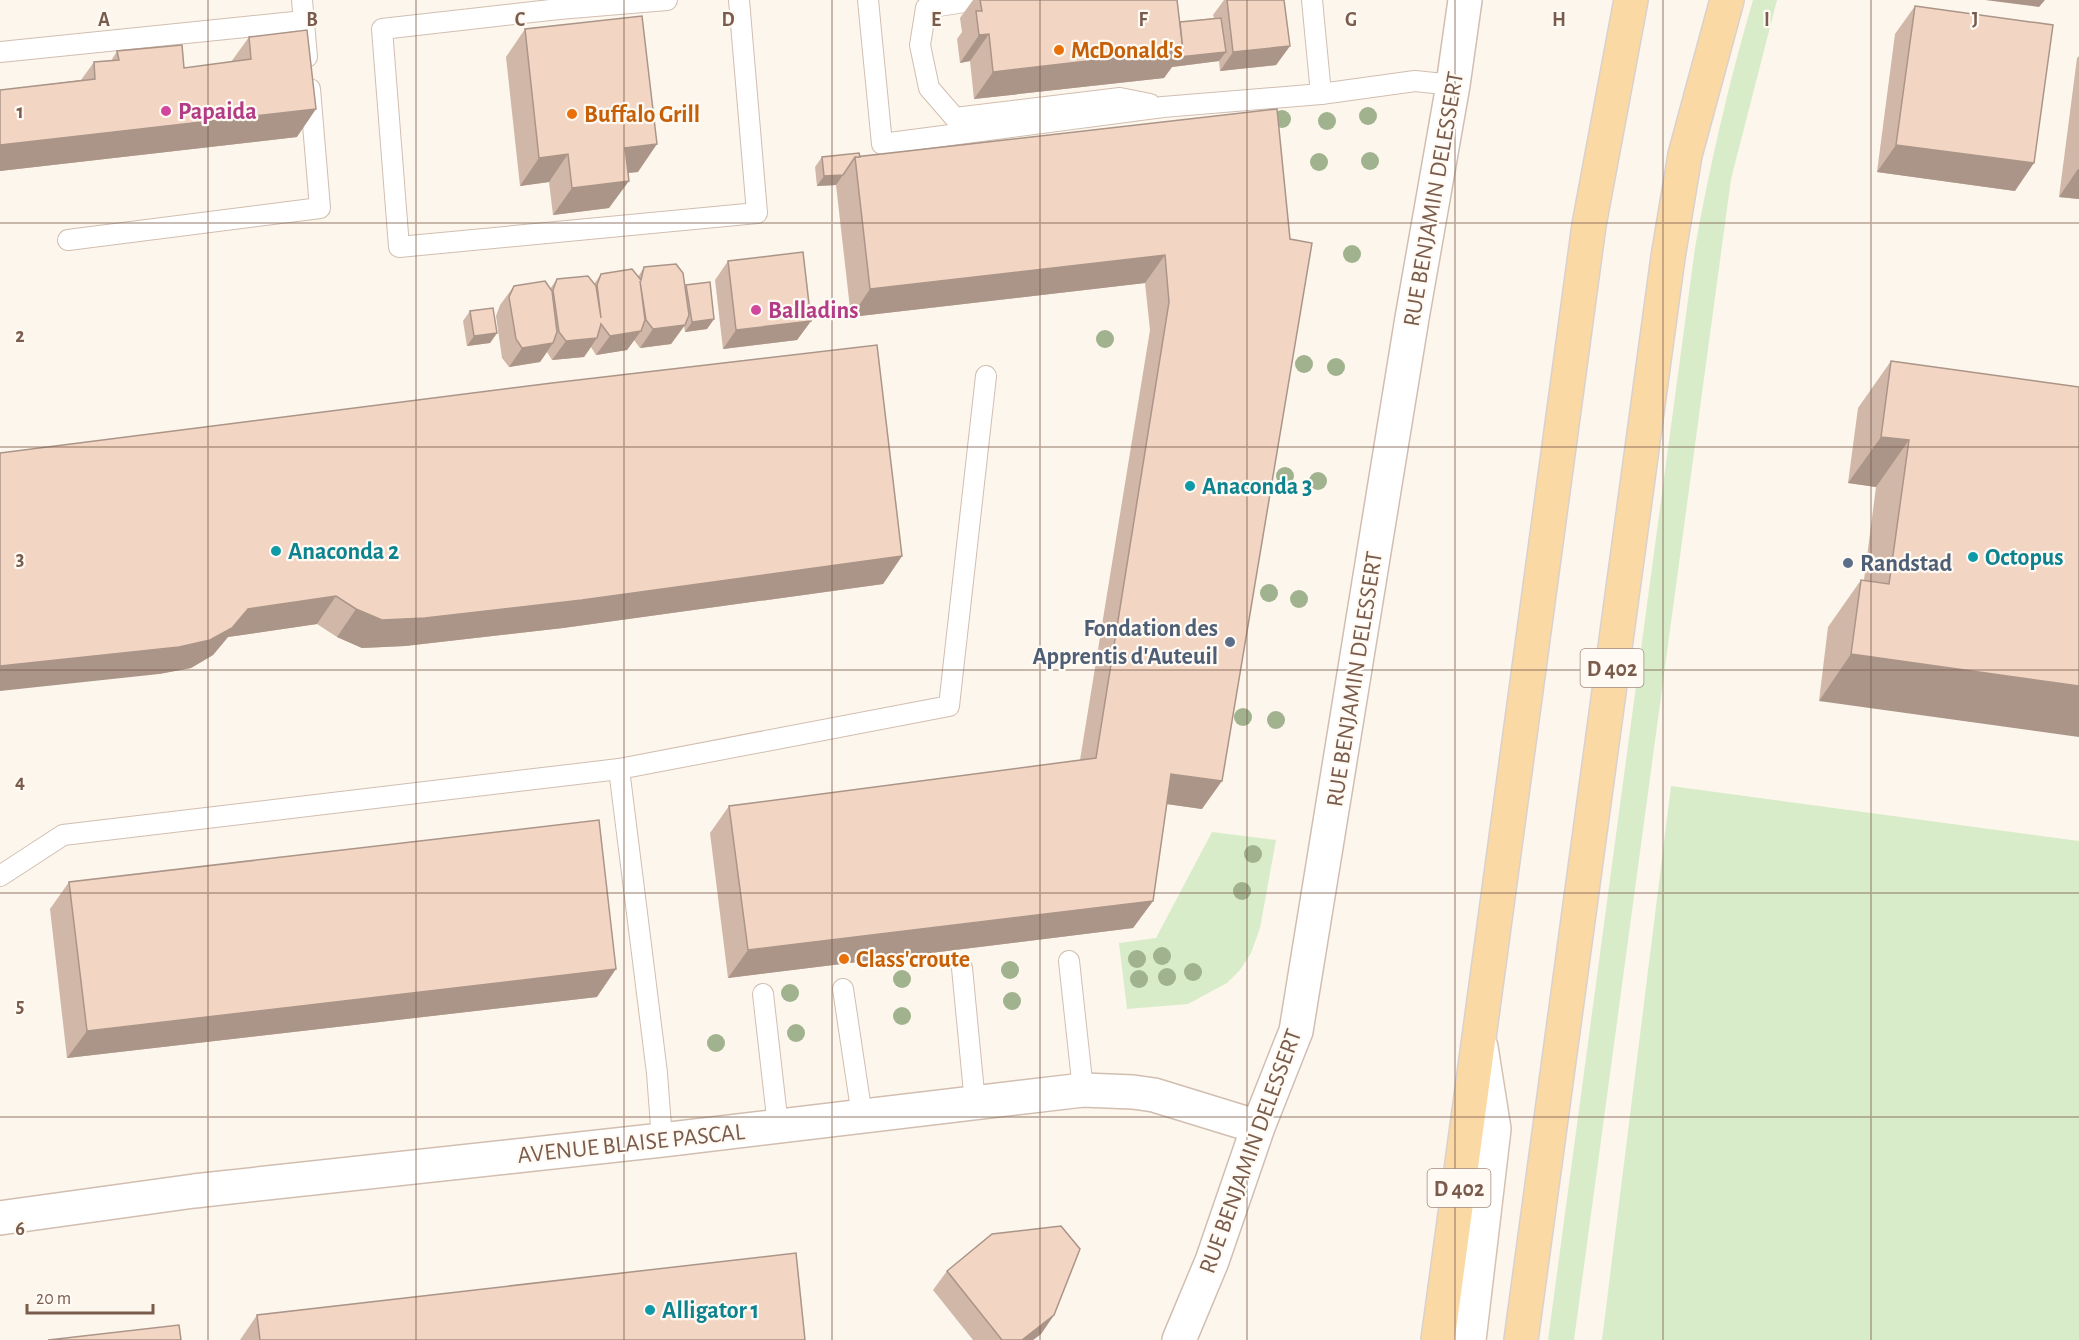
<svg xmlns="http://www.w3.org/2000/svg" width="2079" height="1340" viewBox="0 0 2079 1340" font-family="'Alegreya Sans',sans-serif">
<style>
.green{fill:#d8ecc9}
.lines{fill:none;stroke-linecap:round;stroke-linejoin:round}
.lane-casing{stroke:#d1beb0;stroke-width:22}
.street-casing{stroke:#d1beb0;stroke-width:36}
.secondary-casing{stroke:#d6c0b0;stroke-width:36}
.primary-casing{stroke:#dad1cd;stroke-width:36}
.lane{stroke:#fff;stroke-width:20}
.street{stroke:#fff;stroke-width:33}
.secondary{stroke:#fff;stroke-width:33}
.primary{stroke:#fbd9a5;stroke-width:33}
.tree{fill:#a0b28e}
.wall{fill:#d1b7a8}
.shaded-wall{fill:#aa9588}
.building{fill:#f3d5c3;stroke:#aa9588;stroke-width:1.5}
.grid{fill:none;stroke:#7a5c4d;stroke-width:1.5;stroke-opacity:0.55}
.food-dot{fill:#e8710a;stroke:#fffaf3;stroke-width:2}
.hotel-dot{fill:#d1479c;stroke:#fffaf3;stroke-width:2}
.culture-dot{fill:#0f9aa8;stroke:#fffaf3;stroke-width:2}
.service-dot{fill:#5c6f8a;stroke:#fffaf3;stroke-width:2}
.labels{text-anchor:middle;stroke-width:4.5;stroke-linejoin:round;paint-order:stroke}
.shield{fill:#fffaf3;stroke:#a28b7f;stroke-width:1.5}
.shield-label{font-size:22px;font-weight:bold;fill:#7a5c4d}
.food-label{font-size:24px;font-weight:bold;fill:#c56008;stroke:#fffaf3;text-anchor:start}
.hotel-label{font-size:24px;font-weight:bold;fill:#b23c85;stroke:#fffaf3;text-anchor:start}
.street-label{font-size:24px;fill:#7a5c4d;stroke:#fffaf3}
.culture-label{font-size:24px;font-weight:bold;fill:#0d838f;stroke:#fffaf3;text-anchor:start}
.service-label{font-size:24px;font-weight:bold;fill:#4e5e75;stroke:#fffaf3;text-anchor:start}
.grid-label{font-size:20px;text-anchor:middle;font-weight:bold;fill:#7a5c4d;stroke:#fffaf3;stroke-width:4.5;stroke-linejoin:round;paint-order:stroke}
</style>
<rect width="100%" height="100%" fill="#fdf6ec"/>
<!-- green -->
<g class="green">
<path d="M1753 0H1777L1731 179 1574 1340H1548L1695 248C1710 164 1729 82 1753 0Z"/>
<path d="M1671 786 2079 841V1340H1602Z"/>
<path d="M1212 832 1276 840 1260 928 1251 953 1240 970 1227 983 1188 1004 1127 1009 1119 943 1156 938Z"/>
</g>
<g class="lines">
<!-- lane casing -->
<g class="lane-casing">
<g id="lane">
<path d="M302 0 307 57"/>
<path d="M667 0 559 9 382 29 399 247 757 213 739 0"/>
<path d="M868 0 882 144 1163 107 1321 94 1415 81 1453 85"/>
<path d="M977 0 926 8 920 45 929 88 955 118 1120 98 1150 104"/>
<path d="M1312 0 1321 94"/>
<path d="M0 52 304 21"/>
<path d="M68 240 320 208 310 89"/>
<path d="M619 769 657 1073 662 1140"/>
<path d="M0 876 63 835 619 769 949 706 986 376"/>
<path d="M1069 961 1083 1090"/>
<path d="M962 968 975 1103"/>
<path d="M843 989 862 1116"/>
<path d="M763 994 778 1126"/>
</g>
</g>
<!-- street casing -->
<g class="street-casing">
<g id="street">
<path d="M0 1218 194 1191 662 1140 1083 1090 1133 1092 1154 1095 1258 1127"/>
<path d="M1179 1340 1212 1261 1258 1127 1296 1031 1412 318 1453 85 1465 0"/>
</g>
</g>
<!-- secondary casing -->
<g class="secondary-casing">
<path id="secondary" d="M1469 1340 1494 1129 1481 1047"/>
</g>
<!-- primary casing -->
<g class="primary-casing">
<g id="primary">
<path d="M1438 1340 1589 225 1631 0"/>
<path d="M1521 1340 1668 257 1685 155 1727 0"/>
</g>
</g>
<!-- lane -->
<use href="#lane" class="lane"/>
<!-- street -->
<use href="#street" class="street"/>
<!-- secondary -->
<use href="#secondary" class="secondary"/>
<!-- primary -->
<use href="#primary" class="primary"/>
</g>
<!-- trees -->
<g class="tree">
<circle cx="1368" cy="116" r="9"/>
<circle cx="1282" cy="119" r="9"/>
<circle cx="1327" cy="121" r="9"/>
<circle cx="1370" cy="161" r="9"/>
<circle cx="1319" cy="162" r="9"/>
<circle cx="1352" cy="254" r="9"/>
<circle cx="1105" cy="339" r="9"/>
<circle cx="1304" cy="364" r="9"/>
<circle cx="1336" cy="367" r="9"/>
<circle cx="1285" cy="476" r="9"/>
<circle cx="1318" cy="481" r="9"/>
<circle cx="1269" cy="593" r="9"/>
<circle cx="1299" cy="599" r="9"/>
<circle cx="1243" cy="717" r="9"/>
<circle cx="1276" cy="720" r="9"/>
<circle cx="1253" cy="854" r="9"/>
<circle cx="1242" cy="891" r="9"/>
<circle cx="1162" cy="956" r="9"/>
<circle cx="1137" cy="959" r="9"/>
<circle cx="1010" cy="970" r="9"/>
<circle cx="1193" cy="972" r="9"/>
<circle cx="1167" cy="977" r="9"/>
<circle cx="902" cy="979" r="9"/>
<circle cx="1139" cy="979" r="9"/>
<circle cx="790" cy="993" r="9"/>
<circle cx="1012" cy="1001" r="9"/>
<circle cx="902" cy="1016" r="9"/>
<circle cx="796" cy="1033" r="9"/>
<circle cx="716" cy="1043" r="9"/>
</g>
<!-- wall -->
<g class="wall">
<path d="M973 0H1177L1180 22 1214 18 1213 15 1224 0H1284L1290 46 1276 65 1220 71 1219 61 1172 67 1164 78 974 99 970 61 960 63 957 39 962 32 960 18Z"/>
<path d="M1915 6 2015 191 1877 172 1895 34Z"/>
<path d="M525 29 638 172 628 173 609 208 553 215 549 182 520 186 506 57Z"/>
<path d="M249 37 297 137 0 171V90L81 80 94 62 111 61 117 51 184 68 231 62Z"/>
<path d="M2079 56V199L2059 197 2077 58Z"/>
<path d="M1277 109 1202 809 1167 804 1153 901 1133 928 728 978 710 833 729 806 1080 760 1150 330 1145 283 851 317 836 185 817 186 815 167 822 157H860Z"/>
<path d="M728 261 811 321 797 340 723 349 715 280Z"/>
<path d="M644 267 685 287 686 285 714 319 707 329 685 332 684 326 671 344 640 348 634 340 627 350 596 355 591 347 584 357 552 360 547 352 540 362 509 367 502 358 496 316 500 305 514 286 550 289 557 279 594 284 601 274 638 277Z"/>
<path d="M470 311 497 333 490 343 467 346 463 321Z"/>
<path d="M1891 361 2079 387 1819 701 1828 627 1861 580H1864L1876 487 1848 483 1858 408Z"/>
<path d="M0 453 902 556 883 584 563 628 405 646 362 648 337 637 317 624 228 637 213 655 191 668 159 674Z"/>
<path d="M69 882 597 997 67 1058 50 909Z"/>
<path d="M947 1271 1054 1315 1041 1334 1033 1340H973L933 1290Z"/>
<path d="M257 1315 805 1340H240Z"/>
</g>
<!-- shaded-wall -->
<g class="shaded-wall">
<path d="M1985 0H2045L2039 7Z"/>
<path d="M989 34 970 61 960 63 979 35Z"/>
<path d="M1290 46 1276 65 1220 71 1233 52Z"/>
<path d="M1183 50 1226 52 1219 61 1172 67 1164 78 974 99 993 72Z"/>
<path d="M316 109 297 137 0 171V145Z"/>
<path d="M657 144 638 172 605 175 625 148Z"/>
<path d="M1896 145 2034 163 2015 191 1877 172Z"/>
<path d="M568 154 549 182 520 186 539 158Z"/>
<path d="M2078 169H2079V199L2059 197Z"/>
<path d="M843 175 836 185 817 186 824 176Z"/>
<path d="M629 181 609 208 553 215 572 188Z"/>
<path d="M1165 255 1145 283 851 317 870 289Z"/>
<path d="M714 319 707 329 685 332 692 322Z"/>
<path d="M811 321 797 340 723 349 736 330Z"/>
<path d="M685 325 671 344 640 348 653 329Z"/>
<path d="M641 331 627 350 596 355 610 336Z"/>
<path d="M497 333 490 343 467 346 474 336Z"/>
<path d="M597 338 584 357 552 360 566 341Z"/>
<path d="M553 343 540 362 509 367 522 348Z"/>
<path d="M1881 437 1909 440 1876 487 1848 483Z"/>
<path d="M902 556 883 584 563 628 405 646 362 648 337 637 356 609Z"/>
<path d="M336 596 317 624 228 637 213 655 191 668 159 674 0 691V666L248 609Z"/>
<path d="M1851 654 2079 686V737L1819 701Z"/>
<path d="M1171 774 1222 781 1202 809 1152 802Z"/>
<path d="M1153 901 1133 928 728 978 748 950Z"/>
<path d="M616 969 597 997 67 1058 87 1031Z"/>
<path d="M1054 1315 1041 1334 1033 1340H1022Z"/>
</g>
<!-- building -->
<g class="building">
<path d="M980 0H1177L1183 50 993 72 989 34 979 35 976 11H982Z"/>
<path d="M1227 0H1284L1290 46 1233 52Z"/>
<path d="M1915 6 2053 25 2034 163 1896 145Z"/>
<path d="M642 16 657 144 625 148 629 181 572 188 568 154 539 158 525 29Z"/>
<path d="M1221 18 1226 52 1179 57 1183 50 1180 22Z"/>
<path d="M307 30 316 109 0 145V90L95 79 94 62 119 60 117 51 182 45 184 68 251 59 249 37Z"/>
<path d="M1277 109 1290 239 1312 243 1222 781 1171 774 1153 901 748 950 729 806 1096 758 1169 302 1165 255 870 289 855 157Z"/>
<path d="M859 153 860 157H855L843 175 824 176 822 157Z"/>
<path d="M803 252 811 321 736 330 728 261Z"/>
<path d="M676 264 683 273 689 315 685 325 653 329 646 320 640 281 645 320 641 331 610 336 601 324 597 338 566 341 559 332 553 290 557 279 588 276 596 286 601 318 597 285 601 274 632 269 641 280 644 267Z"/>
<path d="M545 281 552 291 557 332 553 343 522 348 516 339 509 297 514 286Z"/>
<path d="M710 282 714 319 692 322 686 285Z"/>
<path d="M493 308 497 333 474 336 470 311Z"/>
<path d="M877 345 902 556 582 600 425 618 382 620 356 609 336 596 248 609 232 628 210 640 179 647 0 666V453L552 383Z"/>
<path d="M1891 361 2079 387V686L1851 654 1861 580 1889 584 1909 440 1881 437Z"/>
<path d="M599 820 616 969 87 1031 69 882Z"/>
<path d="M1061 1226 1080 1249 1054 1315 1022 1340H1002L947 1271 992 1234Z"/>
<path d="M796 1253 805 1340H260L257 1315Z"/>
<path d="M179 1325 181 1340H48Z"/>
</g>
<!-- grid -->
<path class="grid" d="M208 0V1340M416 0V1340M624 0V1340M832 0V1340M1040 0V1340M1247 0V1340M1455 0V1340M1663 0V1340M1871 0V1340M0 223H2079M0 447H2079M0 670H2079M0 893H2079M0 1117H2079"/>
<!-- markers -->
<g class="food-dot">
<circle cx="1059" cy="50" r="6"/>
<circle cx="572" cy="114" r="6"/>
<circle cx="844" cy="959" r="6"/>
</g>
<g class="hotel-dot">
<circle cx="166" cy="111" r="6"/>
<circle cx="756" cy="310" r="6"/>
</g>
<g class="culture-dot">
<circle cx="1190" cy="486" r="6"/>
<circle cx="276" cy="551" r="6"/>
<circle cx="1973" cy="557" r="6"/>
<circle cx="650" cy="1310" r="6"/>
</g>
<g class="service-dot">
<circle cx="1848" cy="563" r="6"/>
<circle cx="1230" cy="642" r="6"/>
</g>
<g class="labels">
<!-- shield labels -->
<g class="shield">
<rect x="1580.5" y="649" width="63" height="38" rx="4.5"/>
<rect x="1427.5" y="1169" width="63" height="38" rx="4.5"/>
</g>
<g class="shield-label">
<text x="1612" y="676">D 402</text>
<text x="1459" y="1196">D 402</text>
</g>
<!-- food labels -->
<g class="food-label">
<text x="1071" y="58">McDonald's</text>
<text x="584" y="122">Buffalo Grill</text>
<text x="856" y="967">Class'croute</text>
</g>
<!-- hotel labels -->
<g class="hotel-label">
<text x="178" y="119">Papaida</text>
<text x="768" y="318">Balladins</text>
</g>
<!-- street labels -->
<g class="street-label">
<text transform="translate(1433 199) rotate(-80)" y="8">RUE BENJAMIN DELESSERT</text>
<text transform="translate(1354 679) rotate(-81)" y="8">RUE BENJAMIN DELESSERT</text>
<text transform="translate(631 1143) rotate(-6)" y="8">AVENUE BLAISE PASCAL</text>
<text transform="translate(1250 1151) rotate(-70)" y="8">RUE BENJAMIN DELESSERT</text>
</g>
<!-- culture labels -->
<g class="culture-label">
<text x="1202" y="494">Anaconda 3</text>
<text x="288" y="559">Anaconda 2</text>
<text x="1985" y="565">Octopus</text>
<text x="662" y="1318">Alligator 1</text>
</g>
<!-- service labels -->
<g class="service-label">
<text x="1860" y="571">Randstad</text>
<text x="1218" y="636" text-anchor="end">Fondation des<tspan x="1218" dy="28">Apprentis d'Auteuil</tspan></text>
</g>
</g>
<g class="grid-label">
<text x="104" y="26">A</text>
<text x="312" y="26">B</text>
<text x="520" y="26">C</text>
<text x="728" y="26">D</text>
<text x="936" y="26">E</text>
<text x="1143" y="26">F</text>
<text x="1351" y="26">G</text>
<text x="1559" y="26">H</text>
<text x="1767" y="26">I</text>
<text x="1975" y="26">J</text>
<text x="20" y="118">1</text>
<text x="20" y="342">2</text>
<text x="20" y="565">3</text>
<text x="20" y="788">4</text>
<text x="20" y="1012">5</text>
<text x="20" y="1235">6</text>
</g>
<!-- scale -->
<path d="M27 1304v9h126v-9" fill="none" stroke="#7a5c4d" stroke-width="3"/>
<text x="36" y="1304" font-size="18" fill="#7a5c4d" stroke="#fffaf3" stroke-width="4.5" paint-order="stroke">20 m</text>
</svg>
